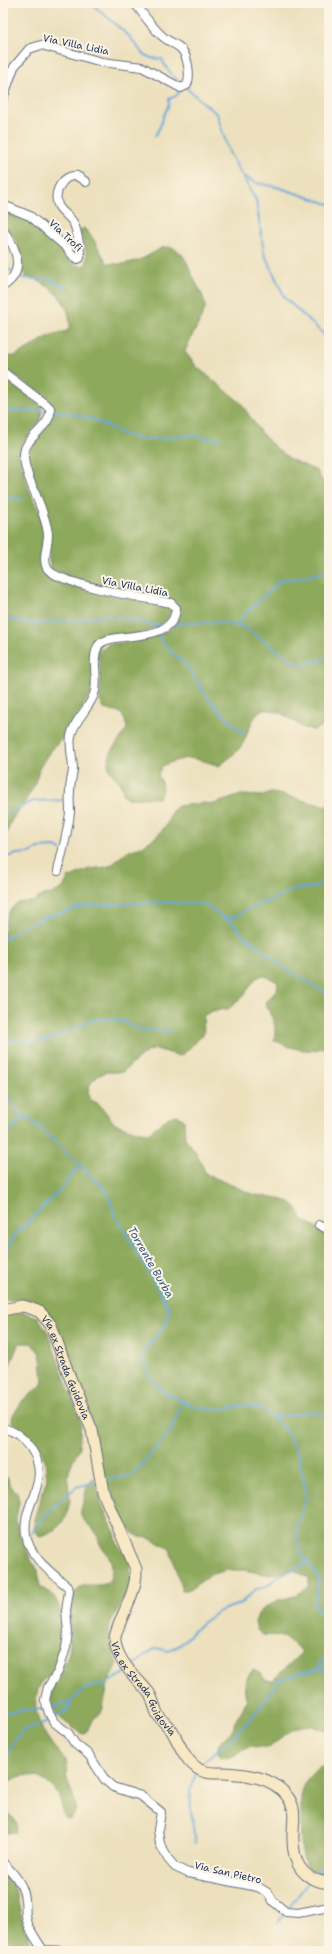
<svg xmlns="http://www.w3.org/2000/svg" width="332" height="1954" viewBox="0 0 332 1954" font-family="'Shantell Sans',sans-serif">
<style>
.forest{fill:#8da95b;stroke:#546c5c}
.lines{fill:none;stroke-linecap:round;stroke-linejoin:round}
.stream{stroke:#67a7da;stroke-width:2}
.street-casing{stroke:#646d7f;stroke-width:10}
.secondary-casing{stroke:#646d7f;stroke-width:13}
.street{stroke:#fff;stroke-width:8}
.secondary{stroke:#f8e8c3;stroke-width:11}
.labels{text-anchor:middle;stroke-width:4;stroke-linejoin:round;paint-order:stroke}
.street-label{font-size:10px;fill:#1b2f5e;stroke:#fcf5e5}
.water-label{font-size:11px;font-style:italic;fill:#365989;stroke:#fcf5e5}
</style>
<rect width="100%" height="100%" fill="#fcf5e5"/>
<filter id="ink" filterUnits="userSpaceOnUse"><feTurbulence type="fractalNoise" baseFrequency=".025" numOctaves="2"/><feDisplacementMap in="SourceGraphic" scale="8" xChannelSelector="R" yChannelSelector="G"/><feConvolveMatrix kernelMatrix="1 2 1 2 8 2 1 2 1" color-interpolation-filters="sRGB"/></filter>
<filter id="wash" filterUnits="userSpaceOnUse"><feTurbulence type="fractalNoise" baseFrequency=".012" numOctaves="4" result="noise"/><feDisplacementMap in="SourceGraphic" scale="16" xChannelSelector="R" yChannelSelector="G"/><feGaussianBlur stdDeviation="0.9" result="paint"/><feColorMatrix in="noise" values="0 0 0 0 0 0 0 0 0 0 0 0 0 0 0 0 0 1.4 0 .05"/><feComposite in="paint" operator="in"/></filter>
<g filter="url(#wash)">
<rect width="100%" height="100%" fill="#ece0bd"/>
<!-- forest -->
<g class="forest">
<path d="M3 209 22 215 64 251 78 266 86 265C89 254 83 242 79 231L84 228 92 237 107 263C122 266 138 262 151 254 155 252 160 248 165 247 184 246 189 268 195 281 199 289 205 298 205 307 205 314 188 342 185 352L197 367 241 403 261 433 276 448 290 459 317 471 323 482 329 484V724L313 730 304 728 281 713 264 709C247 719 250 737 238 750 233 756 225 761 219 766 193 757 187 755 162 766L158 775C163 783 163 789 159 798 148 797 137 799 126 798 122 793 122 786 119 781 116 778 113 775 110 771 102 757 121 740 127 728L125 720 121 713 104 709 100 701V659L102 650 107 644C134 642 153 641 176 625L179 608 175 601 104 588 59 573 51 569 49 560 51 541 27 460 30 450 36 439 52 418 53 405 48 398 3 368V357L15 356 51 335 67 331C71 326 70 322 69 316 65 299 52 288 37 280 31 278 25 277 21 271 21 249 19 241 3 225Z"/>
<path d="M3 378 41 405 42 413 39 422 22 444 19 457 29 490 40 514 43 533 41 562 43 572 50 578 108 595 157 602 170 606C175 634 119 636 102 639L92 692 64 736 48 754 39 769 34 786 23 805 11 821 6 836V853L3 859Z"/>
<path d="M271 793C291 795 309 804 329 806V1045C310 1055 292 1049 274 1040 278 1019 270 1020 266 1002L277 990 278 982 263 975 256 978 242 998 228 1009 212 1011 203 1016 204 1034C195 1041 189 1050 180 1056L156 1049 148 1051 122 1072H106L98 1076 90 1084 88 1092 91 1100 99 1104 115 1124 140 1132 148 1133 169 1117 177 1115 184 1120 185 1138 196 1152 206 1174 255 1195 273 1197 290 1202 297 1208 303 1220 329 1235V1730L327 1731C313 1727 310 1722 295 1729 290 1731 287 1733 282 1737 278 1741 273 1746 267 1747 260 1748 250 1744 243 1749 233 1756 236 1758 221 1757L217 1750 220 1742 233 1730 235 1722 247 1701C243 1688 244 1680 253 1670L261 1674 265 1680H273L302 1652 296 1646 281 1636 263 1635 257 1630 255 1622 258 1614 264 1608 278 1600 295 1596 309 1587V1578L294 1570 270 1575 244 1570H228L212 1574 190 1589 182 1591 170 1549 149 1538 140 1537 133 1533 123 1521 118 1506 105 1479 76 1381 61 1337 50 1315 38 1304 30 1301 22 1299 3 1301V934C5 930 5 926 6 921 10 906 17 900 33 902L43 895 52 894 63 888 68 878 89 869 107 867 114 863 127 851 139 848 153 839 160 833 167 824 172 811 178 806 204 803 214 804 241 795 263 796Z"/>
<path d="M22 1312 38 1317 47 1331 81 1422 79 1450 73 1460 69 1471 68 1483 70 1500 66 1517 55 1531 40 1536 35 1532 34 1519 47 1479 45 1460 40 1449 28 1437 14 1426 12 1421 13 1415 23 1400 40 1387 43 1382 41 1358 39 1352 31 1343H19L3 1381V1315Z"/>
<path d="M3 1474 8 1478 9 1484 17 1492 19 1502 16 1520 20 1536 32 1562 38 1570 40 1587C45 1590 52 1593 55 1598 66 1616 62 1647 55 1666 53 1674 44 1678 40 1685 26 1712 48 1743 66 1760 68 1766 65 1773 67 1779 70 1792 83 1809 70 1819L64 1817C62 1810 61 1799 57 1793 43 1773 17 1768 3 1790Z"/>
<path d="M93 1478 96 1483 101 1503 115 1533 117 1544 128 1557 132 1577V1583L111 1623 108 1634 117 1664 109 1680 103 1708 101 1713 92 1720 87 1731 82 1734C71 1725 56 1719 52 1705 46 1685 65 1672 69 1652 73 1633 64 1607 77 1590 87 1577 112 1597 112 1568 112 1556 104 1553 100 1544 98 1539 98 1535 94 1530 90 1525 82 1521 81 1514 80 1509 84 1502 85 1497 86 1489 87 1484 93 1478Z"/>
<path d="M321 1766 329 1772V1877C294 1877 302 1835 301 1811 301 1805 300 1799 302 1793 305 1781 311 1773 321 1766Z"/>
<path d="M3 1809C11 1816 20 1821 16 1832L4 1833 3 1837Z"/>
<path d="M3 1871 13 1882 24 1927 35 1951H3Z"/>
</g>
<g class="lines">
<!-- stream -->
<g class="stream">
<path d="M91 3 130 37 143 54 151 58 162 59C166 70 174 77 184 85"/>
<path d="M186 88 217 114 229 152 256 200 264 253 285 298 329 339"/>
<path d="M155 136C161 126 160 128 163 118 164 111 170 108 169 99L176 96 180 90"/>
<path d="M243 176 256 183 277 187 329 204"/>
<path d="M3 265 13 272"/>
<path d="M17 274 23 278 52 280 67 288"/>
<path d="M3 411 48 410"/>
<path d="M52 411C70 412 89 417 105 425 115 430 124 436 136 438 155 442 175 435 193 435 199 435 203 439 208 439 213 439 215 438 220 439"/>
<path d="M3 497 23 499"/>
<path d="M3 618 34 624 106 616 139 621 151 625H163"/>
<path d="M171 625 183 623 219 622 244 627 302 667 308 663 329 658"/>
<path d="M237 625 245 614 282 579H294L329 571"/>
<path d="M158 633 161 641 188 668 211 702 243 733"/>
<path d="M3 813 14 811 33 801 67 800"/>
<path d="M3 858 17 854 30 853 39 848 55 847 61 850"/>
<path d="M223 918 234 917 248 909 280 896 291 890 315 887 329 882"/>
<path d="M3 940 24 926 42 919 84 906 159 902 202 904 206 905 223 918 233 923 242 934 288 970 329 995"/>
<path d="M3 1032 10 1041C25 1036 30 1044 43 1041 62 1037 77 1023 97 1019 100 1018 118 1020 121 1021 127 1022 132 1028 138 1029 149 1031 160 1029 171 1032"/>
<path d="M3 1090 15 1108 39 1127 106 1190 115 1215 169 1308 166 1324 143 1352 145 1367 152 1380 165 1393 196 1407 219 1410 243 1405 258 1407 272 1416 286 1431 298 1454 307 1496 296 1529 299 1546 301 1553 318 1576V1589L314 1602 318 1610 329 1625"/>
<path d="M3 1137 25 1116"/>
<path d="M3 1254 9 1247 14 1236 63 1187 70 1176 80 1166"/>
<path d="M272 1416C294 1416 307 1409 329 1414"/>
<path d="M105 1480 133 1475 172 1429 182 1401"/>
<path d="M31 1534 48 1512 76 1487 97 1482"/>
<path d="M329 1656 320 1661 319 1664 329 1677"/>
<path d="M132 1668 146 1654 157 1648 168 1651 180 1645 201 1624 219 1611 240 1604 256 1589 266 1587 277 1577 309 1562"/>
<path d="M50 1709 70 1702 86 1687 103 1685 127 1672"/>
<path d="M3 1714 21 1710 45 1709"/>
<path d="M53 1717 69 1709 70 1702"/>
<path d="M200 1764 227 1743 254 1715 279 1680 299 1673 322 1668"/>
<path d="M3 1766 14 1741 24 1730 51 1720"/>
<path d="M195 1843 191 1810 190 1788 197 1772"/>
<path d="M314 1875 329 1857"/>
<path d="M287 1910 310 1880"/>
<path d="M278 1922 284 1914"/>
<path d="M5 1951V1947"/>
</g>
</g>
</g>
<g filter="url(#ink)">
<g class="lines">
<!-- street casing -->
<g class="street-casing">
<g id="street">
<path d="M3 98 14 67 29 49 41 45 102 62 142 67 181 88 187 85C191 76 188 53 179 47 173 43 166 40 161 35 151 26 143 14 135 3"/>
<path d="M3 205 30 216 67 248 74 257 78 259 80 258C81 251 77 231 74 224 71 217 61 212 58 205 53 192 63 174 77 176L86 182"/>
<path d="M3 230C17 248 26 272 3 286"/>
<path d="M3 372 50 408C53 427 25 436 24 454 23 471 38 497 43 514 45 520 48 529 48 535 48 545 42 559 47 568 55 584 150 599 171 603L176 608C174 647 108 629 98 646 91 659 98 677 95 691 91 708 74 719 71 736 69 746 73 759 73 770 72 777 70 784 70 791 69 798 70 805 70 812 68 832 62 852 58 871"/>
<path d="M319 1225 329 1230"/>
<path d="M3 1428C15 1431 23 1437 30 1447 54 1482 21 1502 26 1535 30 1558 52 1573 68 1587L69 1591 66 1611 68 1632 66 1648 58 1672 48 1687 45 1700 49 1713 54 1722 68 1733 75 1744 89 1755 105 1780 113 1787 141 1796 161 1812 158 1830 160 1844 168 1859 175 1867 188 1873 258 1887 268 1893 274 1902 286 1912 298 1913 329 1907"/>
<path d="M3 1863C14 1873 24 1885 25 1900 26 1905 25 1911 26 1916 28 1929 36 1939 43 1950L70 1951"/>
</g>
</g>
<!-- secondary casing -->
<g class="secondary-casing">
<g id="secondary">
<path id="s1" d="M3 1310 22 1306 30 1308 40 1312 51 1325 69 1375 92 1430 103 1492 136 1569C137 1594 121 1613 115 1637 114 1659 137 1678 149 1693 153 1699 154 1706 157 1713 160 1720 168 1725 172 1731 180 1745 185 1761 200 1770 208 1774 215 1773 224 1773 246 1774 273 1777 287 1796 297 1808 293 1820 293 1834 292 1860 300 1880 329 1883"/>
</g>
</g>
<!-- street -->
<use href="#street" class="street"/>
<!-- secondary -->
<use href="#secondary" class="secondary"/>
</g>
</g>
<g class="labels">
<!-- street labels -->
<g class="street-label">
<text transform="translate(76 44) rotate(12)" y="4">Via Villa Lidia</text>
<text transform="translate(66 235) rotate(43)" y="4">Via Trofi</text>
<text transform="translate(135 586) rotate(11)" y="4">Via Villa Lidia</text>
<text dy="4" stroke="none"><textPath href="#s1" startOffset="100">Via ex Strada Guidovia</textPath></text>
<text dy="4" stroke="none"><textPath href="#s1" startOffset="447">Via ex Strada Guidovia</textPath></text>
<text transform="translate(228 1872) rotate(13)" y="4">Via San Pietro</text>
</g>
<!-- water labels -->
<g class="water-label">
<text transform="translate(151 1262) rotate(60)" y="4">Torrente Burba</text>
</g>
</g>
<!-- margin -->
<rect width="332" height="1954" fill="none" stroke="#fcf5e5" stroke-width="16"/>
</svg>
